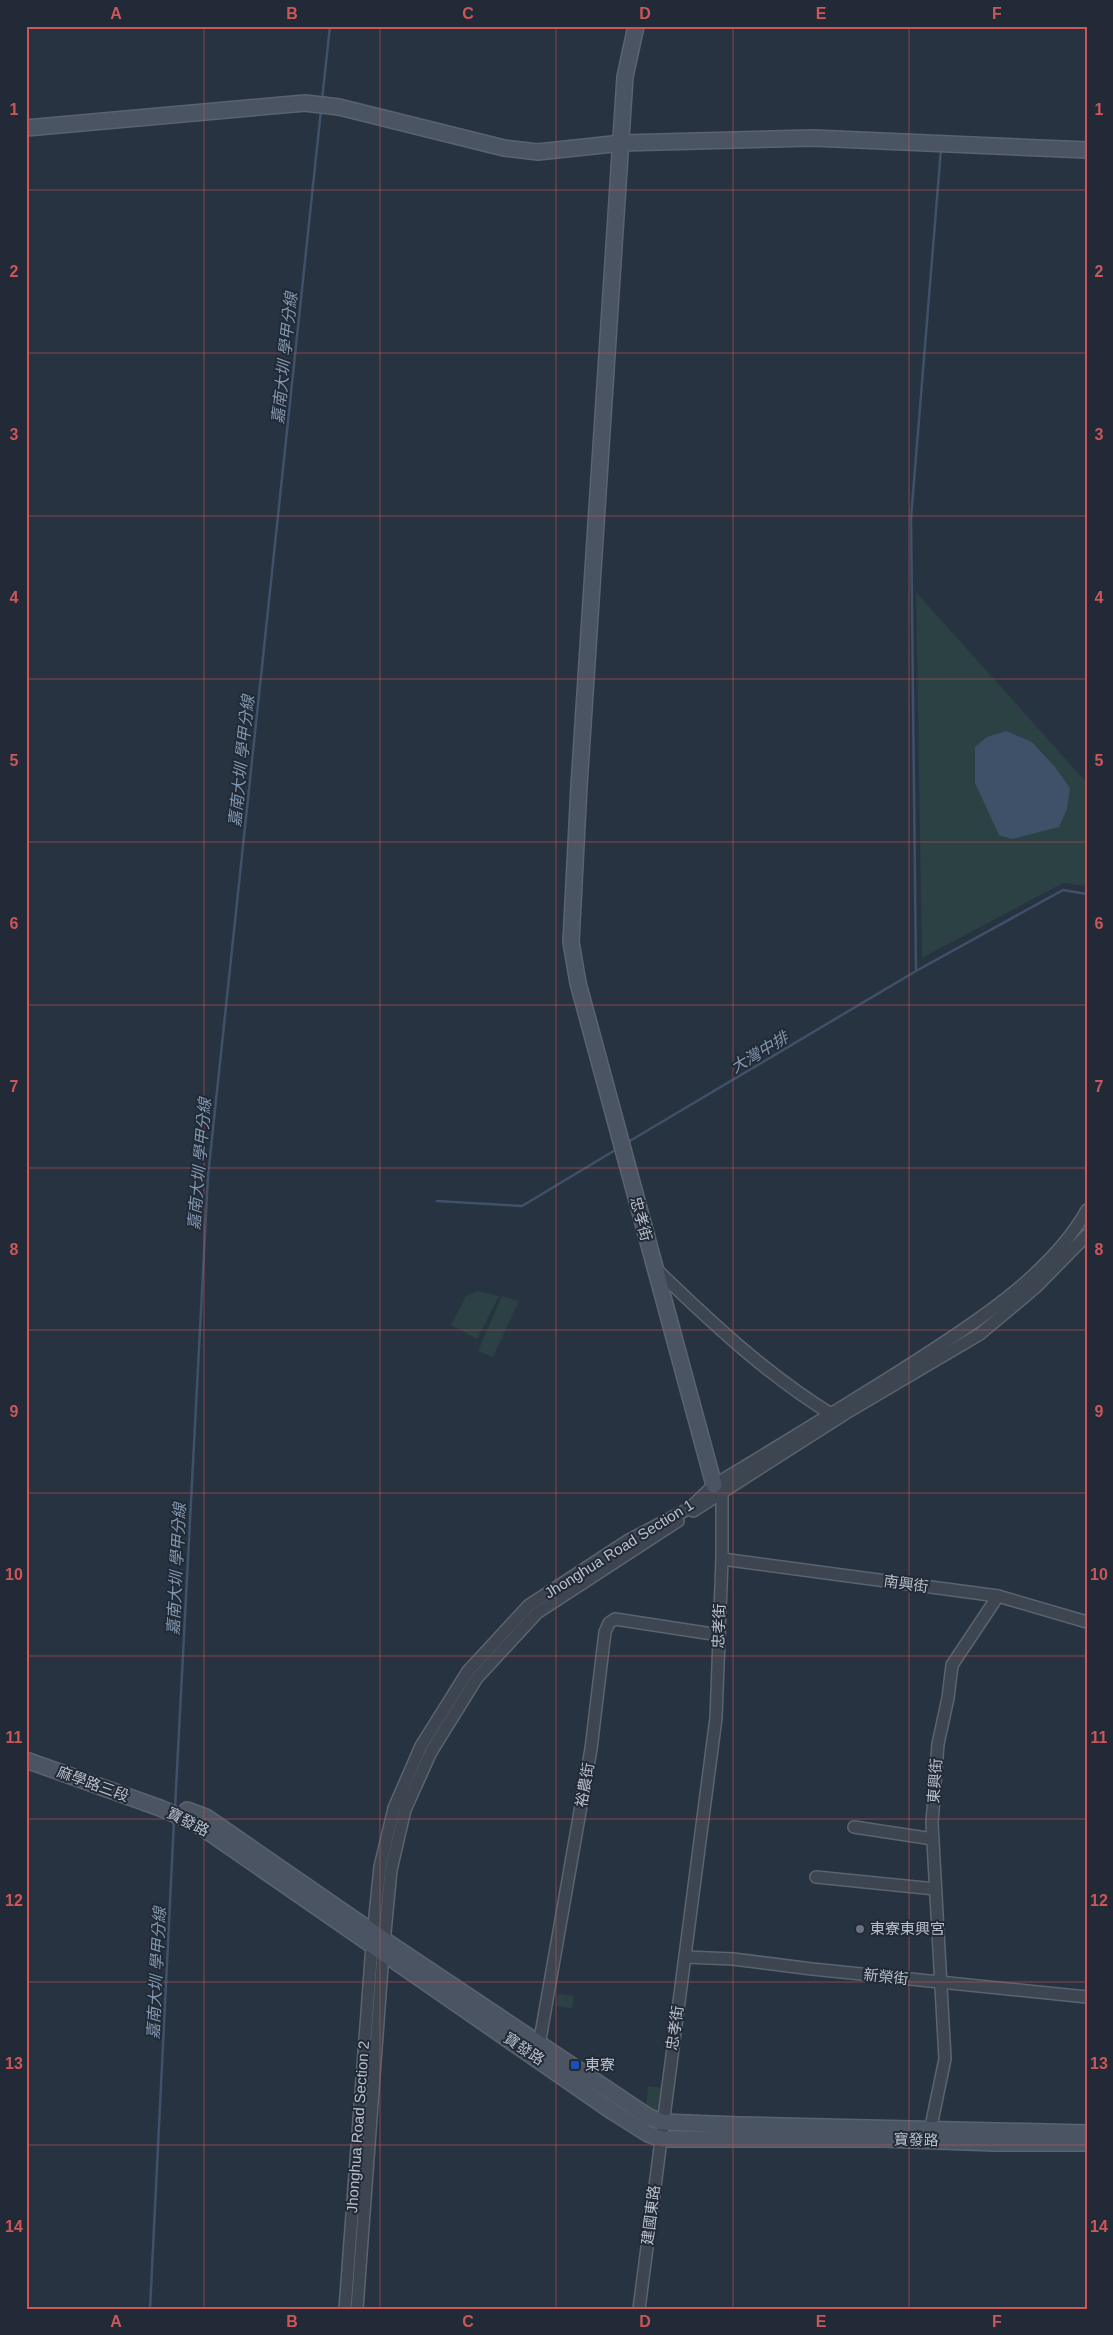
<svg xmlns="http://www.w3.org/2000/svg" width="1113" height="2335" viewBox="0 0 1113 2335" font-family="Helvetica,'Noto Sans TC',sans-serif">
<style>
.green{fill:#2b4143}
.water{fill:#3f5168}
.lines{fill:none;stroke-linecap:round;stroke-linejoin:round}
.stream{stroke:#3f5168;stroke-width:2.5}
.street-casing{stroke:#5a636e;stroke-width:14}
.secondary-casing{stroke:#5a636e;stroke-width:18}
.street{stroke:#3c4550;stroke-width:11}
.secondary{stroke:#4a5463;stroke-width:15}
.grid{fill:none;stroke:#cd5659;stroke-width:1;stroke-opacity:0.55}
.worship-dot{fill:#6b7280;stroke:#212a36;stroke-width:2}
.transit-dot{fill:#1a4fb4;stroke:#212a36;stroke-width:2}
.labels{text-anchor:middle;stroke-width:4;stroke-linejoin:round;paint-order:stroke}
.street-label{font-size:15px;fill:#b9c0cb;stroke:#212a36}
.poi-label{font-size:15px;fill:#b9c0cb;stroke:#212a36;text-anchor:start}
.water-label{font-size:16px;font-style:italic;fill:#8297b0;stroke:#212a36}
.neatline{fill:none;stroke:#cd5659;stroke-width:2}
.grid-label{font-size:16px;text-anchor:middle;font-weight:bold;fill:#cd5659}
</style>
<rect width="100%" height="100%" fill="#283341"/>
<!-- green -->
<g class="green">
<path d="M916 592 1087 783V886L1063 883 922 958Z"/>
<path d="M477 1291 499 1296 477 1339 451 1325 466 1296Z"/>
<path d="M502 1296 519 1301 493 1357 478 1351Z"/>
<path d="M558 1994 574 1996 572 2008 556 2006Z"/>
<path d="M648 2086 664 2088 659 2116 646 2107Z"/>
</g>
<!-- water -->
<path class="water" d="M1006 731 1032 742 1055 767 1070 788 1067 809 1059 827 1012 839 999 835 975 783V747L987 737Z"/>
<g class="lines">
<!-- stream -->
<g class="stream">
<path d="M322 100 330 26"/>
<path d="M916 971 911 518 941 149"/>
<path d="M628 1142 916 971 1063 890 1087 894"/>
<path d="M437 1201 522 1206 617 1149"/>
<path d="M175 1808 208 1176 321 110"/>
<path d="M150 2309 174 1821"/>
</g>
<!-- street casing -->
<g class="street-casing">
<g id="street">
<path d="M656 1269C711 1322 766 1374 831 1414"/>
<path d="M693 1511 846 1413 980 1334 1036 1287 1087 1235"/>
<path d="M722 1559 998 1596 1087 1622"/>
<path d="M854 1827 933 1839"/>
<path d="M816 1877 935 1889"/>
<path d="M686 1957 733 1959 812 1969 1087 1997"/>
<path d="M538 2051 591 1749 605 1632 609 1623 615 1619 719 1635"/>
<path d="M929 2136 945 2059 932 1823 938 1744 948 1698 952 1665 998 1596"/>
<path d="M345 2309 372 1945 380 1867 394 1808 421 1746 468 1671 529 1605 627 1541 690 1508 714 1485C774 1449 833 1413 892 1376 958 1334 1048 1280 1087 1210"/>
<path d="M357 2309 383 1953 391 1870 405 1810 431 1752 477 1678 537 1613 678 1521"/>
<path d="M639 2309 716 1718 722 1559V1493L718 1490"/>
</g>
</g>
<!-- secondary casing -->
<g class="secondary-casing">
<g id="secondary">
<path d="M636 26 625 77 579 786 571 942 578 983 714 1485"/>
<path d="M26 128 305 103 339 107 504 148 538 152 622 143 813 138 1087 150"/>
<path d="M26 1760 160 1808 197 1824 613 2112 648 2134 662 2139H883L994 2143H1087"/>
<path d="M187 1810 206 1817 384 1940 649 2117 662 2122 740 2125 1087 2133"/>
</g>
</g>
<!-- street -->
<use href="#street" class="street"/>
<!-- secondary -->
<use href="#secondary" class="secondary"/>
</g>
<!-- grid -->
<path class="grid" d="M204 26V2309M380 26V2309M556 26V2309M733 26V2309M909 26V2309M26 190H1087M26 353H1087M26 516H1087M26 679H1087M26 842H1087M26 1005H1087M26 1168H1087M26 1330H1087M26 1493H1087M26 1656H1087M26 1819H1087M26 1982H1087M26 2145H1087"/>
<!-- markers -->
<circle class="worship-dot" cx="860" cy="1929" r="5"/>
<rect class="transit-dot" x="570" y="2060" width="10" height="10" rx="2.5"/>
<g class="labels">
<!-- street labels -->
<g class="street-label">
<text transform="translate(641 1219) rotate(75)" y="5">忠孝街</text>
<text transform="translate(619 1549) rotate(-32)" y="5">Jhonghua Road Section 1</text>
<text transform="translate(906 1584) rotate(8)" y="5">南興街</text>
<text transform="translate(719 1626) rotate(-88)" y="5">忠孝街</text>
<text transform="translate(935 1781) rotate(-86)" y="5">東興街</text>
<text transform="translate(93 1784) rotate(20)" y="5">麻學路三段</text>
<text transform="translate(585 1785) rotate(-80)" y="5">裕農街</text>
<text transform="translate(188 1822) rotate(27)" y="5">寶發路</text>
<text transform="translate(886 1977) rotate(6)" y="5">新榮街</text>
<text transform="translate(675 2028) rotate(-82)" y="5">忠孝街</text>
<text transform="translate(524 2049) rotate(34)" y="5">寶發路</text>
<text transform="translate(358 2127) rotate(-86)" y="5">Jhonghua Road Section 2</text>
<text transform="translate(916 2140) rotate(1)" y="5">寶發路</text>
<text transform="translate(651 2215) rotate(-83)" y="5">建國東路</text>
</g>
<!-- poi labels -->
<g class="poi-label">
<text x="870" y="1934">東寮東興宮</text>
<text x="585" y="2070">東寮</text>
</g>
<!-- water labels -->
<g class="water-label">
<text transform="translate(284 358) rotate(-84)" y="6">嘉南大圳 學甲分線</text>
<text transform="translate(241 761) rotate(-84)" y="6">嘉南大圳 學甲分線</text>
<text transform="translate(759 1052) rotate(-31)" y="6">大灣中排</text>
<text transform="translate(199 1164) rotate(-85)" y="6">嘉南大圳 學甲分線</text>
<text transform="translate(176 1569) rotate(-87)" y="6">嘉南大圳 學甲分線</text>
<text transform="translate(156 1973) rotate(-87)" y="6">嘉南大圳 學甲分線</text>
</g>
</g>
<!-- border -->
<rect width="1113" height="2335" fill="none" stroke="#212a36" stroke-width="55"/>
<rect x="28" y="28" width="1058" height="2280" class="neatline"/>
<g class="grid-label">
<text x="116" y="19">A</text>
<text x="292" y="19">B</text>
<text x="468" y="19">C</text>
<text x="645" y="19">D</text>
<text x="821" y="19">E</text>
<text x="997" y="19">F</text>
<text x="14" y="115">1</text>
<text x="1099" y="115">1</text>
<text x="14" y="277">2</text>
<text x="1099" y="277">2</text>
<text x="14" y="440">3</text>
<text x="1099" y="440">3</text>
<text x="14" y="603">4</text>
<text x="1099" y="603">4</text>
<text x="14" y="766">5</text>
<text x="1099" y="766">5</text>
<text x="14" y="929">6</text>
<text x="1099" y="929">6</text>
<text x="14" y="1092">7</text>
<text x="1099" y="1092">7</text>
<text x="14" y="1255">8</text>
<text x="1099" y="1255">8</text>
<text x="14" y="1417">9</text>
<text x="1099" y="1417">9</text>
<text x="14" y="1580">10</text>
<text x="1099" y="1580">10</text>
<text x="14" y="1743">11</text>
<text x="1099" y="1743">11</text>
<text x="14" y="1906">12</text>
<text x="1099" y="1906">12</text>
<text x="14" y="2069">13</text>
<text x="1099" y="2069">13</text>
<text x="14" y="2232">14</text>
<text x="1099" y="2232">14</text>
<text x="116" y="2327">A</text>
<text x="292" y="2327">B</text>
<text x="468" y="2327">C</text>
<text x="645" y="2327">D</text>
<text x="821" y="2327">E</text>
<text x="997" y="2327">F</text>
</g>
</svg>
